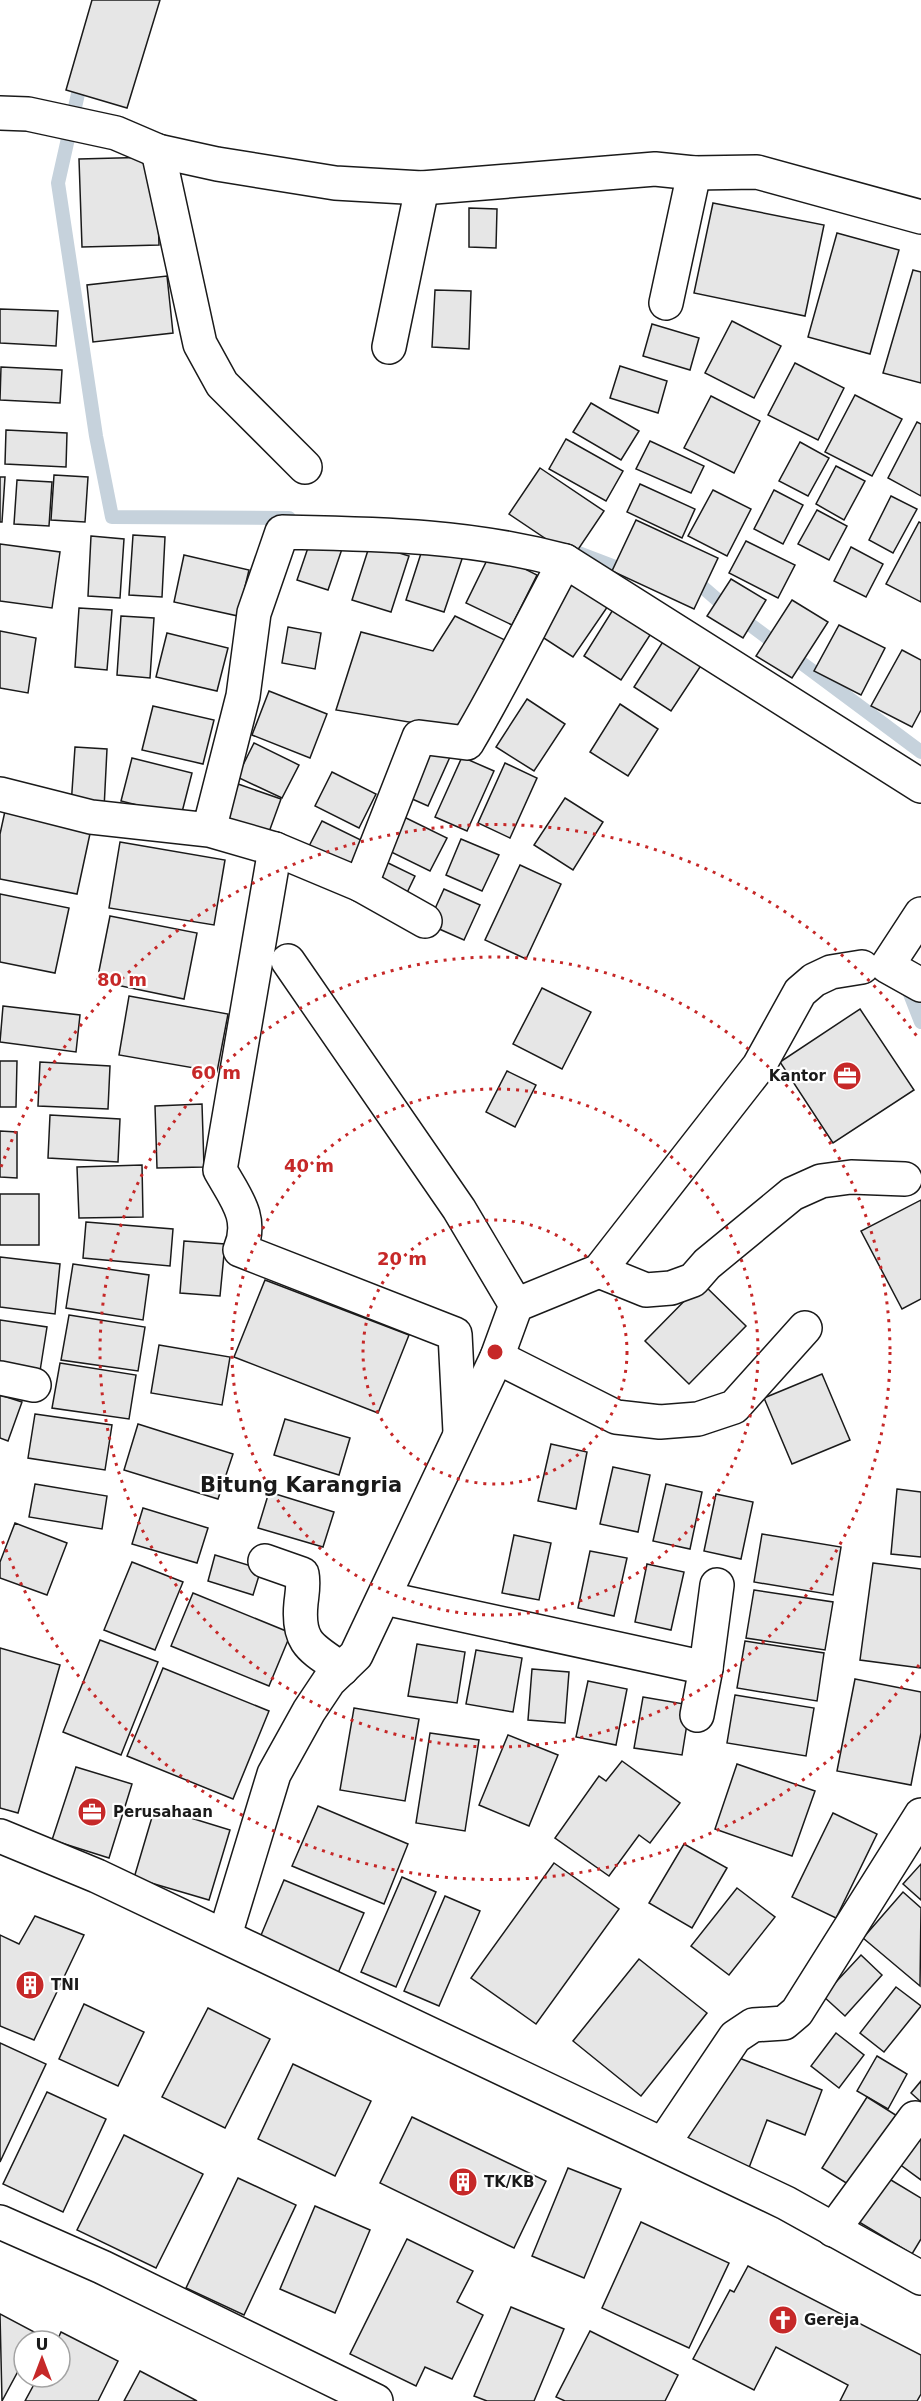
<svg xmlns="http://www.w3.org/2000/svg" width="921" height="2401" viewBox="0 0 921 2401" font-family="'DejaVu Sans',sans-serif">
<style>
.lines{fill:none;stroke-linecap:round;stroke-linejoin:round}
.stream{stroke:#c6d2dc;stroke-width:14}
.building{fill:#e6e6e6;stroke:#1a1a1a;stroke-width:1.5}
.minor-casing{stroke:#1a1a1a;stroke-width:36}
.minor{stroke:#fff;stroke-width:33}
.ring{fill:none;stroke:#c62828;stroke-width:3;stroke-dasharray:3 6}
.labels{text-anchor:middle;stroke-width:4.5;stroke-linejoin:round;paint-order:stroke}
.poi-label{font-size:15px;font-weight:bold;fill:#1a1a1a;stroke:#fff;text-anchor:start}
.district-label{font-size:21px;font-weight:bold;fill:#1a1a1a;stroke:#fff}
.centre{fill:#c62828;stroke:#fff;stroke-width:3}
.ring-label{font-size:18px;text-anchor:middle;font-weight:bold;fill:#c62828;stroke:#fff;stroke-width:4.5;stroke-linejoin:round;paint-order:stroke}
</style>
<rect width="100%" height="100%" fill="#fff"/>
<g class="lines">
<!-- stream -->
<g class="stream">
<path d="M82 76 58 183 96 436 112 517 289 518"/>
<path d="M576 552 631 573"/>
<path d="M691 577 721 603 921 752"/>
<path d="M916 983 910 994 921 1022"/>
</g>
</g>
<!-- building -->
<g class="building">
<path d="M92 0H160L127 108 66 90Z"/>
<path d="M156 157 159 245 82 247 79 159Z"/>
<path d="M713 203 824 225 805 316 694 293Z"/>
<path d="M469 208 497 209 496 248 469 247Z"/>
<path d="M837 233 899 250 870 354 808 337Z"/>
<path d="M913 270 921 272V383L883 373Z"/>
<path d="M167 276 173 333 93 342 87 285Z"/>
<path d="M435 290 471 291 469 349 432 347Z"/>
<path d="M0 309 58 311 56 346 0 343Z"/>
<path d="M732 321 781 346 754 398 705 373Z"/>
<path d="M652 324 699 338 690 370 643 356Z"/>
<path d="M795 363 844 388 818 440 768 415Z"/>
<path d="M620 366 667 381 658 413 610 398Z"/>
<path d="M1 367 62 370 60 403 0 400Z"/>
<path d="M855 395 902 419 872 476 825 452Z"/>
<path d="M711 396 760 421 734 473 684 448Z"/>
<path d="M591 403 639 431 621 460 573 432Z"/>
<path d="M917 422 921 424V496L888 478Z"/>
<path d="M6 430 67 433 66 467 5 464Z"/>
<path d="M566 439 623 471 606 501 549 469Z"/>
<path d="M650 441 704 466 691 493 636 469Z"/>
<path d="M800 442 829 458 808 496 779 481Z"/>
<path d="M836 466 865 481 844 520 816 504Z"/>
<path d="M540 468 604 511 573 557 509 514Z"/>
<path d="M54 475 88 477 85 522 51 520Z"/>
<path d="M0 477H5L2 522H0Z"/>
<path d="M17 480 52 482 49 526 14 524Z"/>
<path d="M640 484 695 509 682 538 627 512Z"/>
<path d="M713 490 751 509 727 556 688 536Z"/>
<path d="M774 490 803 505 783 544 754 529Z"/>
<path d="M891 496 917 509 893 553 869 540Z"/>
<path d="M817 510 847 526 829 560 798 544Z"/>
<path d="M636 520 718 558 694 609 612 571Z"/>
<path d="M919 522 921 523V602L886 584Z"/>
<path d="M133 535 165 537 162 597 129 595Z"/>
<path d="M91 536 124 539 120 598 88 596Z"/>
<path d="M312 536 343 546 328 590 297 580Z"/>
<path d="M746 541 795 565 778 598 729 573Z"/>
<path d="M0 544 60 552 52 608 0 601Z"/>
<path d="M370 544 409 556 391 612 352 600Z"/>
<path d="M424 544 463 556 444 612 406 600Z"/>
<path d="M851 547 883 564 866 597 834 581Z"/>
<path d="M491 552 537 575 512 625 466 603Z"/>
<path d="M184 555 249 570 238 616 174 602Z"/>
<path d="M567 579 608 606 573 657 533 631Z"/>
<path d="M731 579 766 600 743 638 707 616Z"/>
<path d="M792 600 828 622 792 678 756 656Z"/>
<path d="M79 608 112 610 107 670 75 667Z"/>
<path d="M614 608 652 632 621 680 584 656Z"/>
<path d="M121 616 154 618 150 678 117 675Z"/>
<path d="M455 616 511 643 463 731 336 710 361 632 433 651Z"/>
<path d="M839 625 885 648 861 695 814 671Z"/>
<path d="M288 627 321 633 315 669 282 663Z"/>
<path d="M0 631 36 638 28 693 0 688Z"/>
<path d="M167 633 228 648 217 691 156 677Z"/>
<path d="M664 640 702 664 671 711 634 687Z"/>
<path d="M902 650 921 660V710L912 727 871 706Z"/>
<path d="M269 691 327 714 310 758 252 735Z"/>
<path d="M527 699 565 724 534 771 496 747Z"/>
<path d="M620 704 658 729 628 776 590 752Z"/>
<path d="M153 706 214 720 203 764 142 750Z"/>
<path d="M254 743 299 765 282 798 237 777Z"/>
<path d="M423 745 450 757 428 806 401 794Z"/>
<path d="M75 747 107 749 104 809 71 806Z"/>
<path d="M462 757 494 771 467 831 435 817Z"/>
<path d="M132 758 192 773 181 816 121 801Z"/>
<path d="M505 763 537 778 510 838 478 823Z"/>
<path d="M332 772 376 794 359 828 315 806Z"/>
<path d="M238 784 281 799 265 843 222 828Z"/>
<path d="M565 798 603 822 573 870 534 845Z"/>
<path d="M5 811 91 829 77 894 0 879V834Z"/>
<path d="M402 816 447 838 430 871 385 849Z"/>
<path d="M322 821 367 843 350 876 305 854Z"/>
<path d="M461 839 499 855 482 891 446 875Z"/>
<path d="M120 842 225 860 214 925 109 908Z"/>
<path d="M382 860 415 876 403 901 370 885Z"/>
<path d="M520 865 561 884 526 959 485 940Z"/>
<path d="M444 889 480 905 464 940 428 924Z"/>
<path d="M0 894 69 908 55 973 0 962Z"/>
<path d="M110 916 197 933 184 999 97 981Z"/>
<path d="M542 988 591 1012 562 1069 513 1044Z"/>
<path d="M129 996 228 1014 217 1072 119 1055Z"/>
<path d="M3 1006 80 1015 76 1052 0 1042Z"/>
<path d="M860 1009 914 1090 833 1143 780 1062Z"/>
<path d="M0 1061H17L16 1107H0Z"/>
<path d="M40 1062 110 1066 108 1109 38 1106Z"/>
<path d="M507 1071 536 1085 515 1127 486 1112Z"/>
<path d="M202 1104 204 1167 157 1168 155 1106Z"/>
<path d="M50 1115 120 1119 118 1162 48 1158Z"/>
<path d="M0 1131 17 1132V1178L0 1177Z"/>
<path d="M142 1165 143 1217 79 1218 77 1167Z"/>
<rect x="0" y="1194" width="39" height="51"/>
<path d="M921 1200V1299L902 1309 861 1231Z"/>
<path d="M86 1222 173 1229 170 1266 83 1258Z"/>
<path d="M184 1241 225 1244 220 1296 180 1293Z"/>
<path d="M0 1257 60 1264 55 1314 0 1307Z"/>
<path d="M73 1264 149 1275 143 1320 66 1308Z"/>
<path d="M265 1280 409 1335 378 1413 234 1357Z"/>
<path d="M702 1283 746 1326 689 1384 645 1341Z"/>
<path d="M69 1315 145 1327 138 1371 61 1360Z"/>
<path d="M0 1320 47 1327 40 1371 0 1365Z"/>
<path d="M159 1345 230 1357 222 1405 151 1393Z"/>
<path d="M60 1363 136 1375 129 1419 52 1408Z"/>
<path d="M822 1374 850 1440 792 1464 764 1398Z"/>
<path d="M0 1395 22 1402 8 1441 0 1438Z"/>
<path d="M35 1414 112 1425 105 1470 28 1458Z"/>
<path d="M285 1419 350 1438 339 1475 274 1455Z"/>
<path d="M138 1424 233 1454 218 1499 124 1470Z"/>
<path d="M551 1444 587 1452 576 1509 538 1501Z"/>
<path d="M613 1467 650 1475 638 1532 600 1524Z"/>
<path d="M35 1484 107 1496 102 1529 29 1517Z"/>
<path d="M666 1484 702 1492 690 1549 653 1541Z"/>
<path d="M897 1489 921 1492V1557L891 1554Z"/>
<path d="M269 1492 334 1512 323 1547 258 1528Z"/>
<path d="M716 1494 753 1502 741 1559 704 1551Z"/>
<path d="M143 1508 208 1528 197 1563 132 1544Z"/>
<path d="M15 1523 67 1543 47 1595 0 1578V1562Z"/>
<path d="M762 1534 841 1547 833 1595 754 1582Z"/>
<path d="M514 1535 551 1543 539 1600 502 1593Z"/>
<path d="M590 1551 627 1558 614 1616 578 1608Z"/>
<path d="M215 1555 261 1569 253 1595 208 1581Z"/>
<path d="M132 1562 183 1582 155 1650 104 1630Z"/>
<path d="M873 1563 921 1569V1668L860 1660Z"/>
<path d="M647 1564 684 1572 671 1630 635 1622Z"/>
<path d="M754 1590 833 1602 825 1650 746 1638Z"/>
<path d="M193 1593 291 1633 269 1686 171 1646Z"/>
<path d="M100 1640 158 1662 121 1755 63 1732Z"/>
<path d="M745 1641 824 1653 817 1701 737 1688Z"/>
<path d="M417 1644 465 1652 457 1703 408 1696Z"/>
<path d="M0 1648 60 1665 18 1813 0 1808Z"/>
<path d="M476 1650 522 1658 513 1712 466 1704Z"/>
<path d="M163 1668 269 1711 233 1799 127 1756Z"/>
<path d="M532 1669 569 1672 565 1723 528 1720Z"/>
<path d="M855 1679 921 1692V1733L911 1785 837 1771Z"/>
<path d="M588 1681 627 1689 616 1745 576 1737Z"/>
<path d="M735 1695 814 1708 806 1756 727 1743Z"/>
<path d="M643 1697 690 1705 682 1755 634 1748Z"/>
<path d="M354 1708 419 1719 405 1801 340 1790Z"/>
<path d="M430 1733 479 1740 465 1831 416 1823Z"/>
<path d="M508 1735 558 1755 529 1826 479 1805Z"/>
<path d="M622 1761 680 1803 650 1843 639 1835 609 1876 555 1838 599 1776 606 1781Z"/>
<path d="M737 1764 815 1791 792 1856 715 1829Z"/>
<path d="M76 1767 132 1784 109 1858 52 1840Z"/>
<path d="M318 1806 408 1844 384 1904 292 1866Z"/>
<path d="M155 1807 230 1830 209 1900 134 1878Z"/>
<path d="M833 1813 877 1834 836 1918 792 1897Z"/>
<path d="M684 1844 727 1868 692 1928 649 1903Z"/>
<path d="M554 1863 619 1909 536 2024 471 1978Z"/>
<path d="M921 1864V1900L903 1884Z"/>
<path d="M402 1877 436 1892 396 1987 361 1972Z"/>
<path d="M284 1880 364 1913 338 1973 259 1940Z"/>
<path d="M737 1888 775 1917 729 1975 691 1946Z"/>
<path d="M903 1892 921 1908 920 1986 863 1938Z"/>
<path d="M445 1896 480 1911 439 2006 404 1991Z"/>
<path d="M35 1916 84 1935 34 2040 0 2026V1935L19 1944Z"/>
<path d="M861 1955 882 1975 845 2016 823 1996Z"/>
<path d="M639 1959 707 2013 641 2096 573 2041Z"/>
<path d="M896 1987 921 2006 884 2052 860 2033Z"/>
<path d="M84 2004 144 2032 118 2086 59 2059Z"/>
<path d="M208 2008 270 2039 225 2128 162 2097Z"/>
<path d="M836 2033 864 2055 839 2088 811 2066Z"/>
<path d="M0 2043 46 2064 0 2162Z"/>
<path d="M734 2056 822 2090 805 2135 767 2120 747 2173 682 2147 707 2082 721 2088Z"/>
<path d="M877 2056 907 2074 888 2109 857 2091Z"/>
<path d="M293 2064 371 2101 335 2176 258 2139Z"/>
<path d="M921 2081V2102L911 2093Z"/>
<path d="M47 2092 106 2119 63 2212 3 2184Z"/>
<path d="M867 2097 902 2119 856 2189 822 2168Z"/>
<path d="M412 2117 546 2181 514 2248 380 2183Z"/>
<path d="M921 2131V2180L891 2158Z"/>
<path d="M124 2135 203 2174 156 2268 77 2230Z"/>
<path d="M568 2168 621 2189 584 2278 532 2256Z"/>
<path d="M881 2174 921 2198V2239L912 2254 854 2219Z"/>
<path d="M238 2178 296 2205 244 2315 186 2288Z"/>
<path d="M315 2206 370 2230 335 2313 280 2289Z"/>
<path d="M641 2222 729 2263 689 2348 602 2308Z"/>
<path d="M407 2239 473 2271 457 2302 483 2315 452 2379 425 2367 416 2386 350 2354Z"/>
<path d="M748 2266 921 2355V2394L917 2401H840L848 2385 776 2347 754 2390 693 2359 730 2290 734 2292Z"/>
<path d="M511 2307 564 2329 534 2401H487L474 2396Z"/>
<path d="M0 2314 38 2334 34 2341H24V2360L2 2401Z"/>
<path d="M590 2331 678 2375 665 2401H565L556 2397Z"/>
<path d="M61 2332 118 2361 98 2401H25L38 2377H60V2341H57Z"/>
<path d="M140 2371 197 2401H124Z"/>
</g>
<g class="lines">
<!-- minor casing -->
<g class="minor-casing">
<g id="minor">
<path d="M0 113 28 114 116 133 158 151 217 164 335 183 422 188 655 169 694 173 757 172 921 217"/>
<path d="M158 151 200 344 222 384 305 467"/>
<path d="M666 303 694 173"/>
<path d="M389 347 422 188"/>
<path d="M565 561 921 786"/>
<path d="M0 794 91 817 209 830 243 696 254 613 282 532C381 534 468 535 565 561 532 622 502 684 467 743L419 737 361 885 275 849 209 830"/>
<path d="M275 849 220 1170C235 1197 254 1218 240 1250L455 1334 460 1432"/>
<path d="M361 885 425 921"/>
<path d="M921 914 887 966 921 985"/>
<path d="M288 961 459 1209 516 1305"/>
<path d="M599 1271 646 1290 671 1288 693 1280 707 1264 792 1194 821 1181 851 1177 905 1179"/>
<path d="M497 1357 616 1417 660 1422 698 1419 734 1407 805 1328"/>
<path d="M0 1378 34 1385"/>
<path d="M265 1561 302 1574C304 1584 302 1594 301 1603 297 1643 311 1648 342 1669"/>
<path d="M384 1598 706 1668 717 1585"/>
<path d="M697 1715 706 1668"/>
<path d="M0 1836 97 1876 786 2203 921 2278"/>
<path d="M225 1935 274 1774 309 1711 329 1681 356 1655 497 1357 516 1305 599 1271 759 1066 800 992 814 980 831 972 862 967"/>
<path d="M663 2144 735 2037 753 2025 784 2023 797 2012 921 1815"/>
<path d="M0 2222 102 2267 376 2401"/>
<path d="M833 2230 915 2118 921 2121"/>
</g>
</g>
<!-- minor -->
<use href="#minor" class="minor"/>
</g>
<!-- distance rings -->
<g class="ring">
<circle cx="495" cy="1352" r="132"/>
<circle cx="495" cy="1352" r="263"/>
<circle cx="495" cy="1352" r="395"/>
<path d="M919 1665A527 527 0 0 1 1 1537M1 1167A527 527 0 0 1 919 1039"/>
</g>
<!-- icons -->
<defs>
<g id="office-disc" transform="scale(1.5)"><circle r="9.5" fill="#c62828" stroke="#fff"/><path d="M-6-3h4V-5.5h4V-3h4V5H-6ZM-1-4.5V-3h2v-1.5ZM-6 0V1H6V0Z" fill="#fff"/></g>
<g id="building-disc" transform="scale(1.5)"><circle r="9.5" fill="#c62828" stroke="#fff"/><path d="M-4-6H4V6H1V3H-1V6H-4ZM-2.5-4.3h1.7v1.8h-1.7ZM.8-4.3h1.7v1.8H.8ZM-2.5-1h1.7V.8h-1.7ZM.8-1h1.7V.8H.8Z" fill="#fff"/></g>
<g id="church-disc" transform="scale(1.5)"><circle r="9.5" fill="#c62828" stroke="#fff"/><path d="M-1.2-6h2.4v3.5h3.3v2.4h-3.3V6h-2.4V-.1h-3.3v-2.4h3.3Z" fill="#fff"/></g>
</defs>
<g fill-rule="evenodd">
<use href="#office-disc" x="847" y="1076"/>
<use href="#office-disc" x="92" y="1812"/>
<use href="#building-disc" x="30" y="1985"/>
<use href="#building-disc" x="463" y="2182"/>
<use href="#church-disc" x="783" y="2320"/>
</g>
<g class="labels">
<!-- poi labels -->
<g class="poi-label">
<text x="826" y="1081" text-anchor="end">Kantor</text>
<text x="113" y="1817">Perusahaan</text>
<text x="51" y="1990">TNI</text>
<text x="484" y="2187">TK/KB</text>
<text x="804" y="2325">Gereja</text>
</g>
<!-- district labels -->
<g class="district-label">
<text x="301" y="1492">Bitung Karangria</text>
</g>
</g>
<circle cx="495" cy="1352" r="9" class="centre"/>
<g class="ring-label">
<text x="122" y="986">80 m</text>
<text x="216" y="1079">60 m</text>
<text x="309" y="1172">40 m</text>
<text x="402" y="1265">20 m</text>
</g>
<!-- north arrow -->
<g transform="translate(42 2359)"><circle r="28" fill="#ffffff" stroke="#a3a3a3" stroke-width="1.5"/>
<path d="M0-4.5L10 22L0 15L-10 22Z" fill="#c62828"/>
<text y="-9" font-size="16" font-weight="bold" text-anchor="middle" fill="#1a1a1a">U</text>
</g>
</svg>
